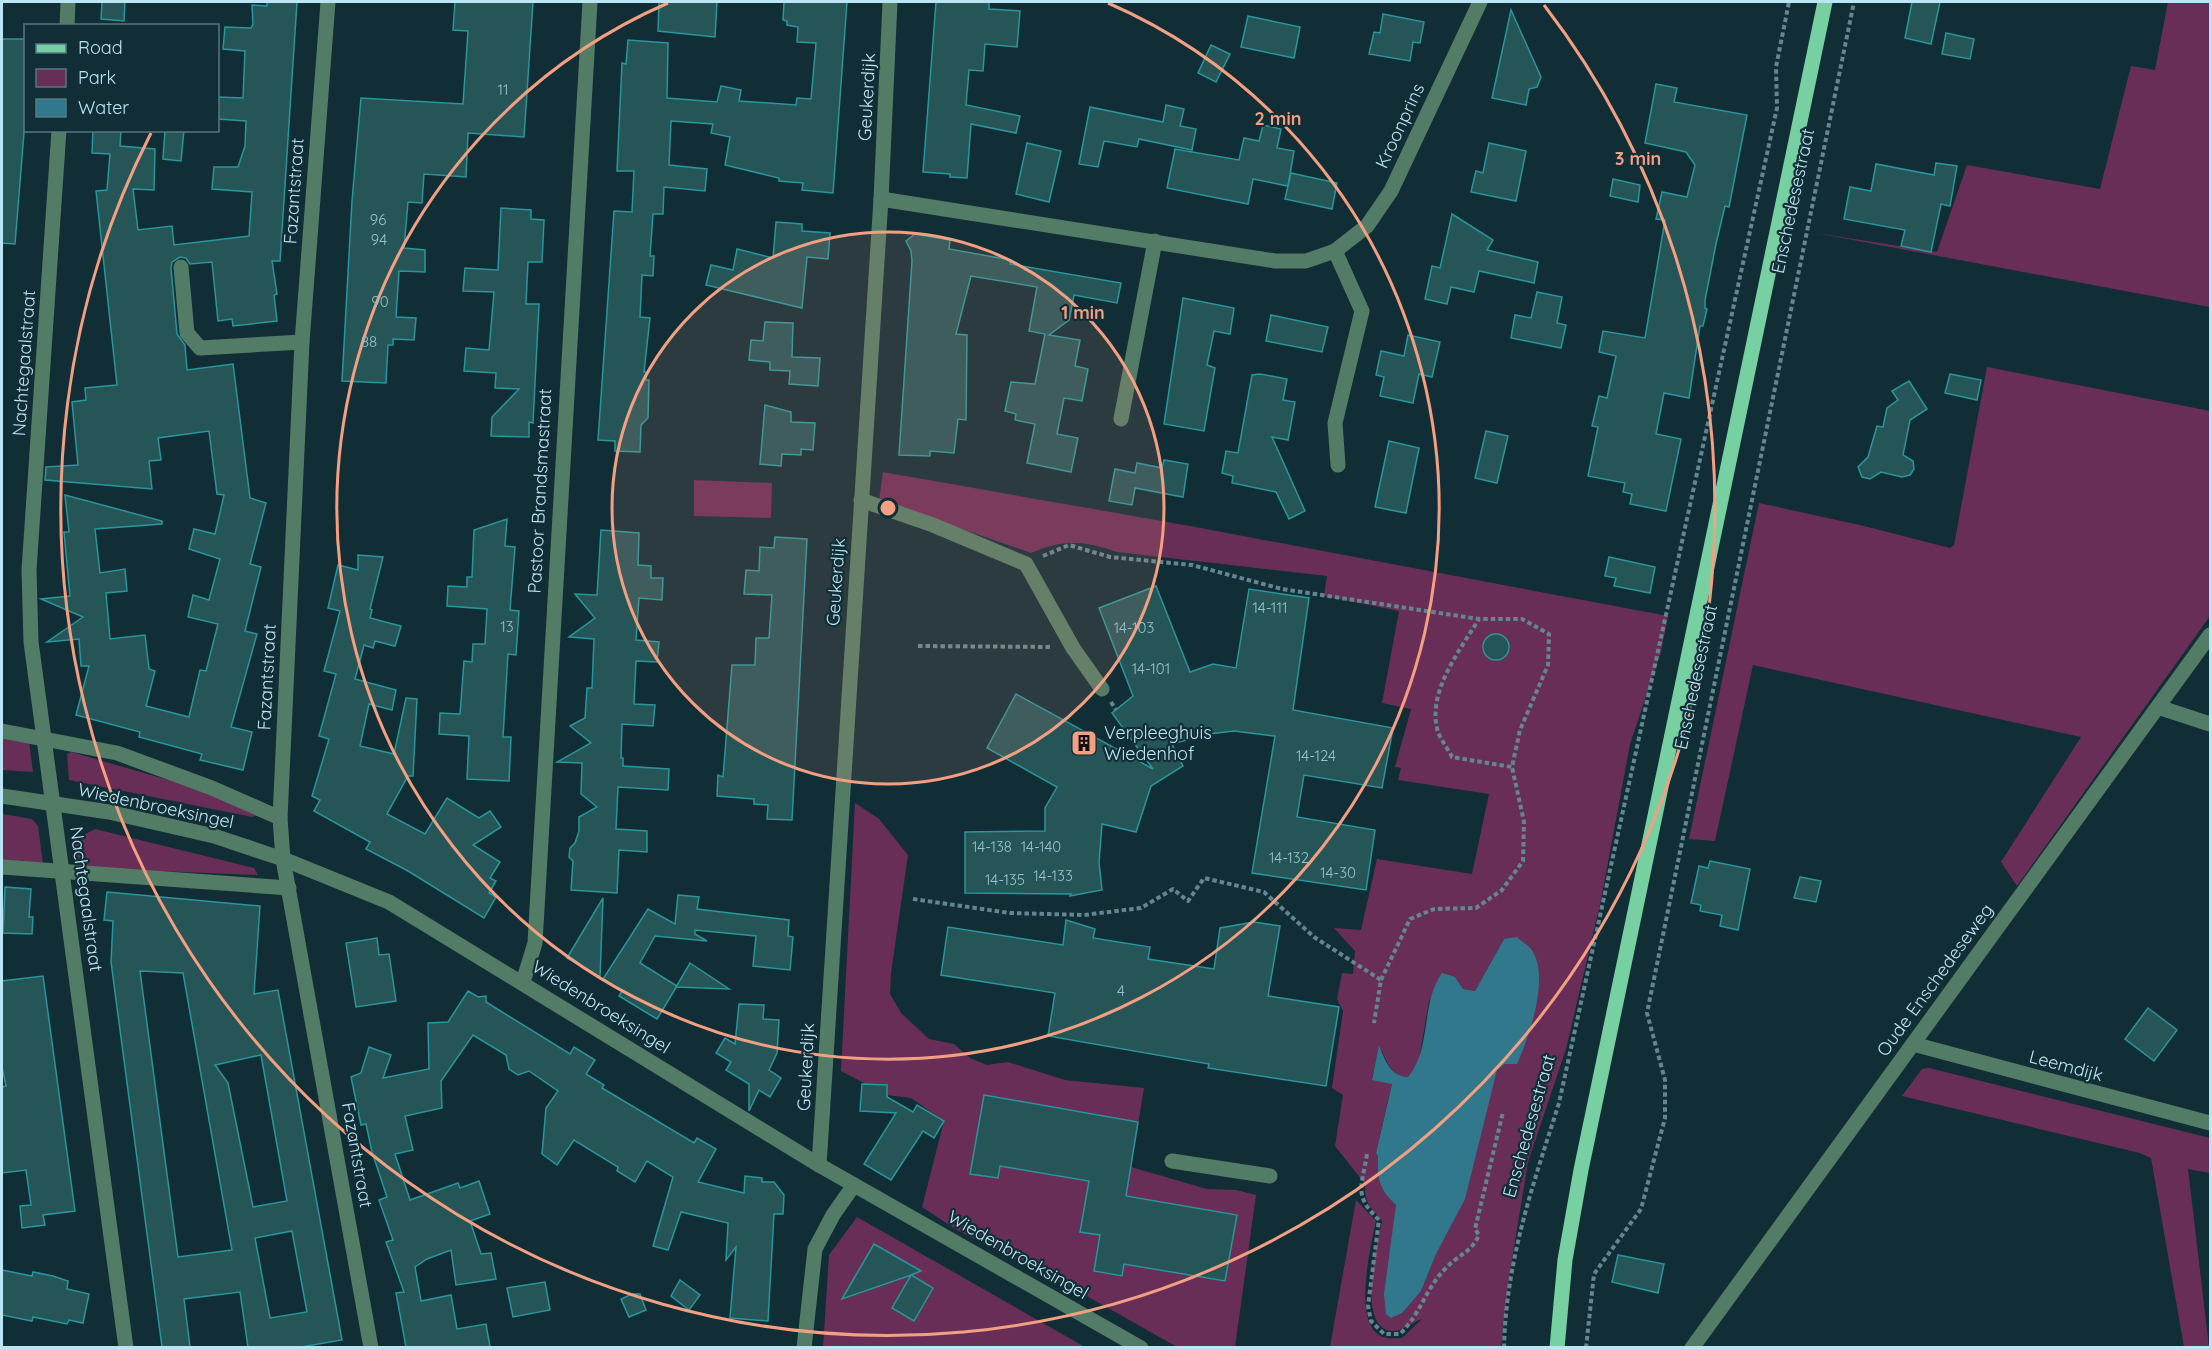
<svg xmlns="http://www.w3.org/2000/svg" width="2212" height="1349" viewBox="0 0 2212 1349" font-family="Quicksand,sans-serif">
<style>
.green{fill:#692e57;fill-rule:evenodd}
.water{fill:#32788d}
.building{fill:#265557;stroke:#28969b;stroke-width:1.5;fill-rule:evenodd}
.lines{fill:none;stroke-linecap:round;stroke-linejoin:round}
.path{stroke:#638691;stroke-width:4;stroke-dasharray:4.5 3;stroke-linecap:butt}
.minor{stroke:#537c66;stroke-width:15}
.major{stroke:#77d0a2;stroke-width:15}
.ring{fill:none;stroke:#f39f82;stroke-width:3}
.labels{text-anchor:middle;stroke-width:4.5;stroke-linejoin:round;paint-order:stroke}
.number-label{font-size:15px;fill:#96c1cc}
.street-label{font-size:18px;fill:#bce5f3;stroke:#112e36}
.poi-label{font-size:18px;fill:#bce5f3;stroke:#112e36;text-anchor:start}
.centre{fill:#f39f82;stroke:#112e36;stroke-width:3}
.ring-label{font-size:18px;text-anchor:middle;font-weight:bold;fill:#f39f82;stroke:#112e36;stroke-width:4.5;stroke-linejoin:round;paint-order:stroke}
</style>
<rect width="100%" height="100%" fill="#112e36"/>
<!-- green -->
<g class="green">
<path d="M2168 2H2210V307L1816 233 1937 252 1967 165 2100 189 2131 66 2155 70Z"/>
<path d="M1987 367 2210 411V616L2017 886 2001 862 2081 737 1753 665 1715 841 1689 839 1759 503 1864 526 1950 548 1954 545Z"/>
<path d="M883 472 1190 526 1668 616 1661 652 1630 744 1601 900 1566 1049 1528 1162 1509 1278 1501 1347H1330L1356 1200 1376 1221C1371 1246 1351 1325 1383 1337 1388 1339 1396 1338 1402 1338L1422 1319C1413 1322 1402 1332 1392 1331 1356 1328 1377 1244 1382 1221 1371 1207 1364 1203 1365 1184L1335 1146 1343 1095 1332 1088 1343 1011 1337 999 1342 973 1353 974 1355 951 1334 928 1361 930 1377 859 1472 874 1489 794 1398 780 1401 768 1395 767 1411 709 1382 703 1399 611 1324 596 1327 576 1117 552C1083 541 1065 539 1031 553L879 500ZM1504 939 1505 1064 1497 1070 1436 1254 1421 1291 1394 1226 1396 1205C1379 1189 1377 1178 1378 1155L1376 1153 1392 1083 1372 1079 1379 1046C1387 1059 1389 1076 1408 1077L1418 1065 1429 1001 1455 977 1463 989 1475 991Z"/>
<path d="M694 480 772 483 771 518 694 516Z"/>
<path d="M2 736 29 741 33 772 2 770Z"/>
<path d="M71 752 210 792 260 814 252 817 74 781 69 780 67 754Z"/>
<path d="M855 803 879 819 908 855 891 973 890 994 901 1013 929 1039 954 1044 970 1058 987 1065 1008 1062 1065 1080 1144 1088 1131 1167 1207 1189 1236 1190 1256 1195 1235 1347H1177L1078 1291 957 1230 922 1207 944 1121 911 1098 887 1095 841 1071Z"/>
<path d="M2 814 32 819 38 826 43 864 2 862Z"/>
<path d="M95 829 254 868 258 875 83 868 77 864 72 855 76 839Z"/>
<path d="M1929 1068 2210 1138V1173L2188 1169 2209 1347H2184L2151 1158 2140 1153 1902 1096 1922 1069Z"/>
<path d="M857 1217 1085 1347 823 1348 829 1255Z"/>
</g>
<!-- water -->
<path class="water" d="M1517 937C1521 941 1528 945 1531 949 1551 976 1529 1037 1517 1064H1505L1497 1070 1465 1199 1436 1254 1421 1291 1402 1313 1391 1318 1386 1314 1384 1294 1396 1205C1379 1189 1377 1179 1378 1156L1376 1153 1392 1084 1372 1080 1379 1045C1385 1060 1390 1076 1408 1077 1432 1049 1420 1004 1442 973L1455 977 1463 989 1475 991 1504 939Z"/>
<!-- building -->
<g class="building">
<path d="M102 2H125L124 21 101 19Z"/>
<path d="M267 2H297L280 261H272L277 294 274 295 277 321 233 326 232 319 218 321 212 262 190 264 186 258 180 257 172 262 171 268 177 334 185 345 187 370 233 364 250 498 266 503 250 564 261 567 245 631 257 634 231 727 252 732 243 770 200 760 202 754 139 737 140 732 76 715 89 666H81L79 639 47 642 83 617 41 599 70 596 64 532H69L65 495 162 521V524L95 529 100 573 125 569 127 591 106 593 110 639 145 635 149 669 155 671 146 706 189 717 200 670 206 671 218 624 188 617 193 595 209 600 220 559 189 549 194 529 215 534 224 495 217 494 209 431 158 438 161 460 149 461 152 489 45 480 46 467 78 465 72 402 86 400 85 388 117 385 96 191 107 190 110 154 92 153 93 130H121L120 146 155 149 154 190 133 189 138 230 172 226 174 245 249 236 252 192 212 189 214 167H238L245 146 246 121 218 119V97L243 98 245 51 223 49 225 27 251 28 253 24 252 5 267 6Z"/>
<path d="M455 2H533L524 137 468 133 466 177 424 174 422 203 408 202 404 248 425 250V272L399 271 396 317 416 318 414 340 393 339V345H388L386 383 342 381 352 201 361 98 463 104 468 31 453 30Z"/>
<path d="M659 2H717L715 37 658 31Z"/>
<path d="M784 2H847L833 193 802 190 803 183 779 181V178L725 165 730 137 711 133 713 124 671 121 669 165 707 169 705 191 664 187 663 214H653L650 256H654L653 276 642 275 640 317 650 318 644 372H646V380H649L648 418 641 425 640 452 615 451V441L598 440 614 211 632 212 634 171H617L622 63 626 64 628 40 668 43 667 98 717 102 721 86 741 90 739 101 796 105 797 98 811 99 816 43 797 42 798 27 787 25V21L783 20Z"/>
<path d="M936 2H989V9L1020 11 1017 47 985 44 983 71 969 70 966 105 1020 116 1016 133 971 124 967 178 950 177V174L923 172Z"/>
<path d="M1912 2H1940L1931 44 1905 38Z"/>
<path d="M1511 10 1541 77 1537 87 1529 89 1526 105 1492 98Z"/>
<path d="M1383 14 1424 22 1420 43 1413 42 1410 61 1369 54 1374 32 1380 33Z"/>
<path d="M1248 16 1300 27 1294 58 1241 47Z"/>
<path d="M1946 33 1974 39 1970 59 1942 54Z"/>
<path d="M2 39H26V108L15 244 2 243Z"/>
<path d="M1211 45 1230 54 1216 82 1198 73Z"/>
<path d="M1656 84 1677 88 1674 102 1747 115 1729 207 1725 206 1716 244 1705 300V308L1707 309 1703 326H1700L1689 398 1664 393 1656 434 1681 439 1666 511 1630 504 1632 494 1623 492 1625 483 1588 476 1598 427 1592 426 1596 409 1599 396 1607 398 1616 356 1599 352 1603 331 1645 338 1665 220 1656 219 1662 192 1687 197 1695 165 1686 152 1645 143Z"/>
<path d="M1166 105 1184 109 1180 126 1196 129 1192 150 1139 139 1137 147 1104 141 1098 167 1079 164 1090 107 1163 122Z"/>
<path d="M1263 125 1281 129 1277 148 1294 151 1288 186 1253 179 1248 204 1167 188 1175 149 1239 160 1244 138 1259 141Z"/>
<path d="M165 130H184L181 161 163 159Z"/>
<path d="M1027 143 1061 151 1049 202 1016 194Z"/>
<path d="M1489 143 1526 151 1516 201 1471 192 1476 171 1483 173Z"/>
<path d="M1936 163 1957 166 1950 206 1941 204 1931 252 1901 246 1905 230 1844 219 1850 187 1871 191 1876 164 1934 175Z"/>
<path d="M1291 173 1337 183 1332 209 1285 199Z"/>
<path d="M1613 179 1640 185 1638 202 1610 196Z"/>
<path d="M501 208 531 210V219L544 220 542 262H528L526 304H539L533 423 529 422V437L491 436 492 417 519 389 495 388 496 373 464 371 466 348 489 350 494 292 463 291 465 268 498 270Z"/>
<path d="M1452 214 1493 240 1487 250 1538 262 1534 283 1479 271 1474 292 1451 287 1447 304 1425 299 1432 266 1440 268Z"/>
<path d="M776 222 802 224V231L830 233 828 259 807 257 802 308 706 285 711 265 733 270 737 249 773 258Z"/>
<path d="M915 234 950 240 949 249 1011 260 1010 264 1121 283 1117 303 1074 295 1069 320 1049 335 1080 340 1075 366 1088 369 1082 401 1064 398 1057 434 1078 438 1071 472 1027 463 1035 424 1015 420 1016 414 1005 411 1011 382 1035 384 1045 334 1029 331 1037 287 971 276 956 334 967 335 966 420 958 419 954 453 930 451V456L899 455 912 261 911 251 906 241Z"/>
<path d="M1537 292 1562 297 1557 323 1566 325 1561 348 1511 338 1515 315 1531 318Z"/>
<path d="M1183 298 1234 308 1230 334 1214 331 1207 365 1215 368 1204 431 1164 424Z"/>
<path d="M1271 315 1328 327 1322 352 1266 341Z"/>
<path d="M765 322 793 323 792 357 820 358 818 386 789 384 790 371 770 370V362L749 360 751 340 763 341Z"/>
<path d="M1408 335 1440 342 1432 377 1419 374 1413 403 1380 396 1384 377 1376 375 1381 351 1404 356Z"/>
<path d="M1260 374 1287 379 1283 400 1295 402 1288 440 1272 437 1305 511 1289 519 1276 492 1232 483 1233 476 1222 473 1226 451 1238 453 1252 375Z"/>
<path d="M1950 374 1981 380 1977 400 1945 393Z"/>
<path d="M1909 381 1927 409 1910 420 1903 455 1913 461 1914 469 1910 475 1902 477 1881 472 1870 479 1862 477 1858 467 1868 457 1877 426 1883 427 1887 408 1898 400 1892 391Z"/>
<path d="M765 405 791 412V422L815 423 813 450 801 449V455L782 454 781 466 760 464Z"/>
<path d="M1486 431 1508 436 1497 483 1475 478Z"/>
<path d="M1389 441 1419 448 1406 513 1375 507Z"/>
<path d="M1164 460 1188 464 1183 497 1135 488 1132 505 1109 501 1115 469 1135 473 1137 463 1162 468Z"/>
<path d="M507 519 505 546 515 547 510 610 519 611 516 655 508 654 503 737H511L509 781 467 779 469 736 439 734 440 713 460 714 464 661 472 662 473 644H485L487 609 447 606 448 586 467 587V577H472L474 530Z"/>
<path d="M601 530 639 533 638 565 651 566V578H663L662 600 639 598 636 640 659 642 657 662 636 661 634 704 655 705 653 726 622 724 621 758H623V766L669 769 668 790 618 787 616 829 647 831V852L619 850 617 893 571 890 573 861 569 857 570 848 575 843 579 831V817L597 807 581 794 582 763 557 762 591 743 570 726 585 718 587 688H592L594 639 569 637 595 618 575 594 597 595Z"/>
<path d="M775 537 807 539 792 820 767 819 768 805 754 804V799L717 796 718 775 723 777 732 665H755L756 638H769L772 595 744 594 746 570 759 571 760 547 774 548Z"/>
<path d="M358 555 383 557 370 609 372 610 370 618 401 626 395 646 375 641 373 648 364 645 355 679 396 690 392 710 369 704 360 746 394 754 406 698 417 699 413 776H408L387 814 425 834 447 798 479 818 490 811 501 827 473 845 500 862 490 878 496 881 489 893 496 897 484 918 408 871 366 849 370 842 314 811 320 800 312 796 329 739 319 736 336 674 324 671 340 611 328 608 338 565 358 570Z"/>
<path d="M1609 557 1655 567 1650 593 1614 586 1616 578 1605 576Z"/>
<path d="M1156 586 1190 672 1213 664 1236 668 1249 589 1309 598 1293 710 1393 728 1382 788 1304 775 1297 817 1375 830 1366 890 1252 873 1275 736 1234 731 1209 734 1172 744 1183 766 1151 786 1136 832 1102 824 1099 862 1102 890 1070 896 1071 894 965 893V832L1045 831V808L1057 787 987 748 1016 694 1153 769 1112 713 1133 696 1099 608Z"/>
<circle cx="1496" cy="647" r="13"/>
<path d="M1710 861 1750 869 1738 930 1720 926 1722 915 1700 911 1701 905 1691 903 1699 866 1708 868Z"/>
<path d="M1800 877 1821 881 1816 902 1794 898Z"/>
<path d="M5 887 31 889 29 917H33L32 934 3 933Z"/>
<path d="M107 892 260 906 254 994 278 990 342 1340 301 1347H248L240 1292 184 1299 190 1347H162L111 962 113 921 104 920ZM140 971 183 973 232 1250 178 1257ZM261 1055 287 1201 253 1207 228 1083 215 1065ZM292 1231 307 1312 270 1318 255 1238Z"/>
<path d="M678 895 699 897 697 909 789 920 788 936 793 937 790 970 753 966 756 936 695 930V934L707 941 655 936 640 963 677 986 657 1019 619 996 622 991 603 979 648 909 675 924Z"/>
<path d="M603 898 600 977 567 958Z"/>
<path d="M1066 920 1095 929 1093 938 1150 947 1148 959 1214 969 1220 928 1254 922 1280 926 1268 996 1339 1007 1326 1086 1208 1068 1209 1064 1048 1036 1055 993 941 975 948 927 1063 945Z"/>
<path d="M377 938 379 955 389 954 396 1001 356 1007 346 943Z"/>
<path d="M690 963 729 989 676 987Z"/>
<path d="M43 976 75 1211 43 1215 45 1225 22 1228 20 1206 31 1205 26 1170 2 1173V1087L6 1086 2 1067V981Z"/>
<path d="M468 991 478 997 486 996V1002L570 1054 574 1047 595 1060 586 1074 604 1085 602 1088 694 1143 697 1138 716 1149 698 1182 744 1193 745 1176 762 1178V1182H774L784 1195 783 1214H774L768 1321 730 1318 736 1247 726 1260 728 1223 681 1212 668 1250 653 1246 673 1177 647 1161 635 1182 617 1171 618 1167 574 1140 557 1165 542 1154 546 1108 558 1091 529 1071 518 1075 509 1069 506 1055 473 1035 441 1081 442 1108 405 1116 413 1150 395 1154 410 1200 458 1183 460 1188 479 1181 490 1214 470 1221 481 1254 491 1253 496 1279 456 1285 451 1250 427 1259 415 1267 421 1301 451 1295 457 1329 486 1324 490 1347H406L396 1293 404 1292 386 1242 393 1240 379 1200 387 1197 372 1152 366 1124 361 1125 351 1077 361 1073 369 1047 391 1055 383 1078 429 1069 428 1023 448 1022Z"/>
<path d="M739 1004 764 1005 763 1019 779 1020 777 1053 769 1070 781 1078 770 1097 759 1090 749 1111V1084L726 1070 731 1062 716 1053 725 1038 735 1044Z"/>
<path d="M2148 1008 2177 1030 2154 1061 2125 1039Z"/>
<path d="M862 1084 887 1085V1097L913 1112 917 1105 944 1121 934 1138 923 1131 891 1180 864 1164 896 1113 860 1111Z"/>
<path d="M984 1095 1138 1122 1126 1196 1237 1215 1225 1281 1124 1264 1122 1276 1094 1271 1100 1235 1080 1232 1089 1181 1000 1166 998 1178 970 1174Z"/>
<path d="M874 1244 921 1271 911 1275 933 1288 914 1321 892 1308 911 1275 842 1299Z"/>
<path d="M1618 1255 1664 1264 1658 1293 1612 1282Z"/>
<path d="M2 1270 32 1276 33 1272 53 1276 68 1281 67 1289 89 1294 83 1323 69 1320 67 1324 33 1317 32 1321 2 1315Z"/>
<path d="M680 1280 700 1295 689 1310 671 1296Z"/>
<path d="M545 1282 550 1310 513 1317 507 1288Z"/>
<path d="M632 1294H640L646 1310 629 1317 621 1299Z"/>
</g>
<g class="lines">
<!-- path -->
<g class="path">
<path d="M1043 556 1069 545 1110 557 1192 565 1282 589 1479 619H1522L1549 634 1548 665 1520 730 1512 767 1452 757C1448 749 1441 740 1438 732 1426 693 1460 650 1479 619"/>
<path d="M918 646 1052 647"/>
<path d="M1111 702 1116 710"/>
<path d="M913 899 1010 913 1084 915 1141 908 1173 889 1188 901 1204 878 1264 892 1314 937 1381 980 1374 1023"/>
<path d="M1381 980 1410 919 1434 909 1476 908 1502 890 1523 861 1524 822 1512 767"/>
<path d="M1367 1154C1362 1187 1353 1195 1379 1220L1368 1306 1371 1321 1384 1334H1400C1422 1312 1425 1289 1446 1268 1459 1254 1470 1254 1479 1235L1475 1229 1503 1112"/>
<path d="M1504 1348C1506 1260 1533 1185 1559 1103L1777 108 1776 67 1789 2"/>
<path d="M1586 1348 1594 1274 1641 1209 1665 1118V1080L1647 1013 1854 2"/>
</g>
<!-- minor -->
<g class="minor">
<path d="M328 2 302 342 280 818 283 859 371 1348"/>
<path d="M67 26 68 2"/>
<path d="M59 130 29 570 31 642 126 1348"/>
<path d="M881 199 1275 261H1306L1335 251 1367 226 1391 191 1480 2"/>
<path d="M1335 251 1362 311 1335 423 1338 465"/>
<path d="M181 267 187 333 200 348 302 342"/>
<path d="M1121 419 1155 241"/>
<path d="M861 500 933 525 1026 564 1073 648 1102 689"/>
<path d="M2158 707 2210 724"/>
<path d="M2 731 117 753 212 788 280 818"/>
<path d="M2 796 109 812 214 836 283 859 389 902 819 1165 1141 1348"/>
<path d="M2 867 289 888"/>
<path d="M523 982 535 943 590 2"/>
<path d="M1913 1044 2210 1123"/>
<path d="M1172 1161 1270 1176"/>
<path d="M819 1165 881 199 890 2"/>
<path d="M804 1348 815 1249 833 1215 854 1185"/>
<path d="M1692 1348 2210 635"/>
</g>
<!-- major -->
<path class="major" d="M1557 1348 1565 1260 1581 1170 1825 2"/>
</g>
<!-- distance rings -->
<circle cx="888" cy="508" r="276" fill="#f39f82" fill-opacity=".12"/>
<g class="ring">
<circle cx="888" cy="508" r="276"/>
<path d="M1108 3A551 551 0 1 1 668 3"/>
<path d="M1544 5A827 827 0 1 1 151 133"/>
</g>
<!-- icons -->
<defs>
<g id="building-square" transform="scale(1.35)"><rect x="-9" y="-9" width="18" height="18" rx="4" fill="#f39f82" stroke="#112e36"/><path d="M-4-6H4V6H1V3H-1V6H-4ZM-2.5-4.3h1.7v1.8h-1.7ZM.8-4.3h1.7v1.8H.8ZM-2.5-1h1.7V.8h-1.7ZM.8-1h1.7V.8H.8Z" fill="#111"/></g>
</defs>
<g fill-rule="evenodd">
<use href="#building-square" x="1084" y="743"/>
</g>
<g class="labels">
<!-- number labels -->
<g class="number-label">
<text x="503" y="95">11</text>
<text x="378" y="225">96</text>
<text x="379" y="245">94</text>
<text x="380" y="307">90</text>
<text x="369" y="347">88</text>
<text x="1270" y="613">14-111</text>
<text x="507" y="632">13</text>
<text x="1134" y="633">14-103</text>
<text x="1151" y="674">14-101</text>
<text x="1316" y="761">14-124</text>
<text x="992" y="852">14-138</text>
<text x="1041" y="852">14-140</text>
<text x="1289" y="863">14-132</text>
<text x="1338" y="878">14-30</text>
<text x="1053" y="881">14-133</text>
<text x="1005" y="885">14-135</text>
<text x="1121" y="996">4</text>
</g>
<!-- street labels -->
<g class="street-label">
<text transform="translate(867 97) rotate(-87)" y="6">Geukerdijk</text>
<text transform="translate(1400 126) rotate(-65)" y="6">Kroonprins</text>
<text transform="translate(294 191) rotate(-86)" y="6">Fazantstraat</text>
<text transform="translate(1793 201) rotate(-78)" y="6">Enschedesestraat</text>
<text transform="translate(24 363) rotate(-86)" y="6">Nachtegaalstraat</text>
<text transform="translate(540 491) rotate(-87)" y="6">Pastoor Brandsmastraat</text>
<text transform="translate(836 582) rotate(-86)" y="6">Geukerdijk</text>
<text transform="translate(267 677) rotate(-87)" y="6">Fazantstraat</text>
<text transform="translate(1696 677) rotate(-78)" y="6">Enschedesestraat</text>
<text transform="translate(156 806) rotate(12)" y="6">Wiedenbroeksingel</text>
<text transform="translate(86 899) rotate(82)" y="6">Nachtegaalstraat</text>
<text transform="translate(1935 980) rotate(-54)" y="6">Oude Enschedeseweg</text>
<text transform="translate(601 1007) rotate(32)" y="6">Wiedenbroeksingel</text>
<text transform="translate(2066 1066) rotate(15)" y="6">Leemdijk</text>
<text transform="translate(806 1067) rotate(-87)" y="6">Geukerdijk</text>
<text transform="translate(1529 1126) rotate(-74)" y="6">Enschedesestraat</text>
<text transform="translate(357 1155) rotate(80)" y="6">Fazantstraat</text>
<text transform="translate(1018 1255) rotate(30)" y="6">Wiedenbroeksingel</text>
</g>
<!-- poi labels -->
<g class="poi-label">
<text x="1104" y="739">Verpleeghuis<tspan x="1104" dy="21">Wiedenhof</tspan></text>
</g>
</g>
<circle cx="888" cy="508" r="9" class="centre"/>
<g class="ring-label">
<text x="1278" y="125">2 min</text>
<text x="1638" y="165">3 min</text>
<text x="1083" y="319">1 min</text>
</g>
<!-- border -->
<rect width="2212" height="1349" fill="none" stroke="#bce5f3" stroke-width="6"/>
<!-- legend -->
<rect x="24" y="24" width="195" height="108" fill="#112e36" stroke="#557782" stroke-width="1.5"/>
<rect x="36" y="44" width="30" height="9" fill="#77d0a2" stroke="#557782" stroke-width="1.5"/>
<text x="78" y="54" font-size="18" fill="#bce5f3">Road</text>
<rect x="36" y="69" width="30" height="18" fill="#692e57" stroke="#557782" stroke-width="1.5"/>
<text x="78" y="84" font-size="18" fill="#bce5f3">Park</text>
<rect x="36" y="99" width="30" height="18" fill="#32788d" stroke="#557782" stroke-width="1.5"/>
<text x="78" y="114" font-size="18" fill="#bce5f3">Water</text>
</svg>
